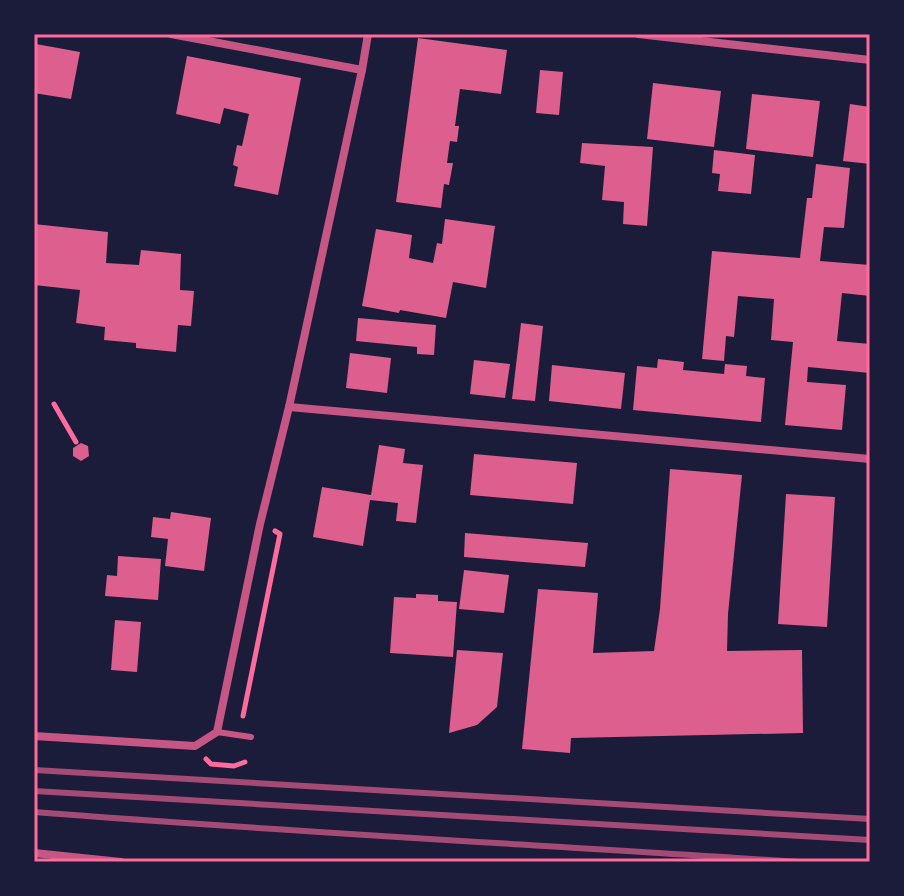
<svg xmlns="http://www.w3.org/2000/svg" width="904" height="896" viewBox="0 0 904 896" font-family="Helvetica,sans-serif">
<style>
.building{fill:#dd5f8e}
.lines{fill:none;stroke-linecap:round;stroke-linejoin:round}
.path{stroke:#ff6b9d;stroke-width:5}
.service{stroke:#c65784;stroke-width:6}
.minor{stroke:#c65784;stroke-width:8}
.rail{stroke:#a44b75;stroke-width:6}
.neatline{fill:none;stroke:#ff6b9d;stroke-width:3}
</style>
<rect width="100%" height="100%" fill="#1b1b3a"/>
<!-- building -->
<g class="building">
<path d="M418 38 507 50 501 94 460 89 455 126H459L457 142 450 141 447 163H453L449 185 444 184 441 208 396 202Z"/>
<path d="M36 44 80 52 71 99 34 93V55Z"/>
<path d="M187 56 301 78 278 195 234 186 238 167 233 165 237 145 242 146 249 114 224 108 220 124 176 114Z"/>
<path d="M540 70 563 72 559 115 536 113Z"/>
<path d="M653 83 721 91 714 147 647 139Z"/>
<path d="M752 94 820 101 813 157 746 149Z"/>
<path d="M850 104 870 107V164L843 161Z"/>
<path d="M582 143 653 147 647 226 623 224 624 202 602 200 605 166 580 163Z"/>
<path d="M714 150 755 155 751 194 718 191 720 174 712 173Z"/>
<path d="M816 164 850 168 844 228 824 227 820 261 870 265V296L842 293 837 341 870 344V373L808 367 807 382 846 385 842 430 785 425 793 342 771 340 774 299 738 296 734 337 726 336 724 361 702 359 712 251 800 258 807 198H812Z"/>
<path d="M445 219 495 226 486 288 453 282 446 318 400 310 399 313 362 306 376 229 412 235 409 258 433 263 437 243 442 244Z"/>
<path d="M34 224 108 232 106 263 139 265 141 250 181 254 180 290 194 291 191 326 178 325 176 352 136 348V343L104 340 105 327 76 323 80 290 34 285Z"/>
<path d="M358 318 436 325 434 355 417 354V347L356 341Z"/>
<path d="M521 323 543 326 535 401 512 399Z"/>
<path d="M350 353 391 358 387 393 346 388Z"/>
<path d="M658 359 684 362 683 370 724 374 725 364 747 366 746 376 765 378 761 422 633 410 637 366 657 368Z"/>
<path d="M474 360 510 364 505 398 470 394Z"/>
<path d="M552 365 625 373 621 409 549 401Z"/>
<path d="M81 443 88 446 89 456 81 461 73 456V448Z"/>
<path d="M379 445 405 449 403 463 423 465 416 523 396 521 398 503 370 500 363 546 313 537 322 487 371 495Z"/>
<path d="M474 454 577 463 573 504 470 495Z"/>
<path d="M670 469 742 475 728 614 727 651 802 650 803 733 571 738 570 753 522 749 538 589 598 593 593 653 654 651 660 609Z"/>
<path d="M786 494 835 497 827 627 778 624Z"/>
<path d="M171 512 211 518 204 571 165 566 168 539 151 537 153 517 170 519Z"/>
<path d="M465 533 588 543 585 567 464 557Z"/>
<path d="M118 556 161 559 158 600 105 596 107 575 117 576Z"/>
<path d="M464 570 509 575 504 613 459 609Z"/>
<path d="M416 594 438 595V601L457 602 453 657 390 653 394 597 416 598Z"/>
<path d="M115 620 141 622 137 672 111 670Z"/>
<path d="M457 650 503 653 497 707 477 725 449 733Z"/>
</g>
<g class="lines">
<!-- path -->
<g class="path">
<path d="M54 404 76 442"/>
<path d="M243 716 280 534 275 531"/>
<path d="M206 759 211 764 234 766 245 762"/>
</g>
<!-- service -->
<path class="service" d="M217 732 251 737"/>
<!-- minor -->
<g class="minor">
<path d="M171 34 362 70"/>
<path d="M638 34 870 60"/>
<path d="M289 407 870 459"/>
<path d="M34 736 195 746 217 732 260 524 289 407 362 70 368 34"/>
<path d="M34 853 121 862"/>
</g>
<!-- rail -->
<g class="rail">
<path d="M34 770 870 819"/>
<path d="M34 791 870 840"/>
<path d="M34 812C289 832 544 845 799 862"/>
</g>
</g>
<!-- border -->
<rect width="904" height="896" fill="none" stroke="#1b1b3a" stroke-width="72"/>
<rect x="36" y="36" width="832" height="824" class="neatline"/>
</svg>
